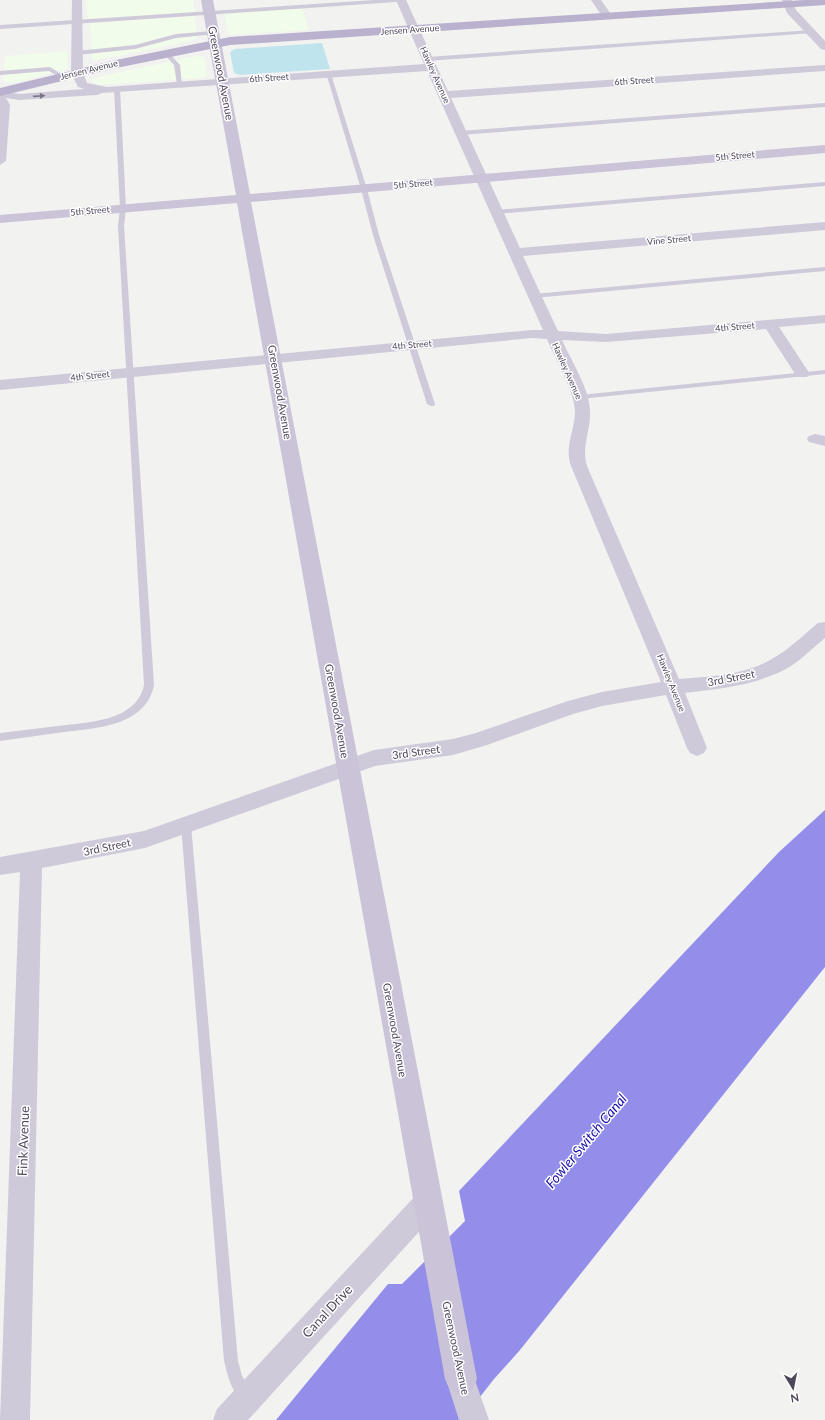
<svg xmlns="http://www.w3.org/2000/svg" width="825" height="1420" viewBox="0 0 825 1420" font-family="Lato,sans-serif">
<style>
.commercial{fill:#f2fceb}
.green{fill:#c0e4ee}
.water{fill:#938eea}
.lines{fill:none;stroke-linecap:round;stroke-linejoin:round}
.lane{fill:#cfcad9;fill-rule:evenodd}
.street{fill:#cfcad9;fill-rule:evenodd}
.secondary{fill:#cbc3d8;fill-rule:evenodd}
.primary{fill:#bab1ce;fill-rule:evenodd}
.oneway{fill:#7c7688}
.labels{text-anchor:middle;stroke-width:3;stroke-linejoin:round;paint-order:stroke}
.far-street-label{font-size:9px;fill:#4f485d;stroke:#fff}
.street-label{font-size:11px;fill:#4f485d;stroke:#fff}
.near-street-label{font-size:13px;fill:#4f485d;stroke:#fff}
.near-water-label{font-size:14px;font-style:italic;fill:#1810a8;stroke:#fff}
</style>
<rect width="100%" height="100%" fill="#f2f2f0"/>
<!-- commercial -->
<g class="commercial">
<path d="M86 0H193L195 13 88 20Z"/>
<path d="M302 8 309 30 229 35 224 13Z"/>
<path d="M195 16 197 38 191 41 92 61 90 23Z"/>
<path d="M67 51V68L64 70 14 83 3 82 5 56Z"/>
<path d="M197 56 204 57 207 76 202 78 100 85 91 81 92 79 116 73Z"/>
</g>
<!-- green -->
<path class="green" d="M322 43 330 69 240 75 234 73 230 52 235 49Z"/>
<!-- water -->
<path class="water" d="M825 810V967L520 1350 494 1379 462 1420H276L388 1284H402L465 1221 459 1191 779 852Z"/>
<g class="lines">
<!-- lane -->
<g class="lane">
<path d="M374 0H399L396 2 0 29V25Z"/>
<path d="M811 30 814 32 813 33 427 61 424 59 427 57Z"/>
<path d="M213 31 216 33 215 34 176 38 135 49 77 55 74 53 77 51 135 45 176 34Z"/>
<path d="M164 52H168L180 65 182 85 177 84 174 65 164 54Z"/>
<path d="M50 67 66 77 61 78 49 71 0 75V71Z"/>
<path d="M326 73 331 74 367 189 379 235 435 404 434 406H431L427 404 373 235 361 189Z"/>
<path d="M117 87 120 89 126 208 124 226 154 685C146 726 97 728 64 732 43 735 21 738 0 741V733C19 731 39 728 58 726 88 722 136 722 144 685L118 226 120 208 114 89Z"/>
<path d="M825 103V107L460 135 457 133 460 131Z"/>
<path d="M825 182V186L496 214 493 212 496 210Z"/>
<path d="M825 267V271L534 298 530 296 534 294Z"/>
<path d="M825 370V374L580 399 576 397 580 395Z"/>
<path d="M186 821 190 822 191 825 238 1361 242 1376 254 1394 252 1399 247 1401C231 1395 228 1376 224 1361L181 825 182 822Z"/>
</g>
<!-- street -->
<g class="street">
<path d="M72 0H82L83 73 87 83 107 87 424 64 396 0H406L448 91 825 65V71L451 98 520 248 825 222V230L523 256 558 331 606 334 825 315V323L779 327 810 374 807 377H797L766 329 606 342 562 340C571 360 590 390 590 411 591 431 581 446 587 466L679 679C703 677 729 676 752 668 778 660 798 640 818 623L825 622V638C815 646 805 656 794 664 762 685 723 688 685 693L707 748 704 753 697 756 690 753 687 748 666 695 602 706 573 714 487 745 453 755 375 766 145 848 42 868 30 1420H0L20 872 0 875V857L144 831 374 750 453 739 476 733 568 701 602 692 661 682 571 466C564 446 575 431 575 411 574 389 555 359 547 339L532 338 0 390V380L532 330H543L427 71 102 93 97 95 19 100 6 98 10 105 6 161 0 165V90L19 94 84 89 78 87 71 73Z"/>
<path d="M591 0H601L613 17 612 19H604Z"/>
<path d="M782 0H792L796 10 825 41V50L821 49 787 13Z"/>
<path d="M815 434 825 436V446L809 442 807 439 809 436Z"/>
<path d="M427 1190 437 1194 440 1203 437 1212 248 1420H213L217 1409 417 1194Z"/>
<path d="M461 1364 471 1369 489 1420H459L446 1379 451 1369Z"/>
</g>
<!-- secondary -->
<path class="secondary" d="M201 0H213L250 194 825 145V153L251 202 477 1379 472 1390 461 1395 450 1390 445 1379 237 203 0 223V215L236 195Z"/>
<!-- primary -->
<path class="primary" d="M805 0H825V5L230 45 116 68 0 96V88L116 60 230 37Z"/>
</g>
<!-- one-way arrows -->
<defs><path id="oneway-solid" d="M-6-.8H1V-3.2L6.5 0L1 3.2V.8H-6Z"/></defs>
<use class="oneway" href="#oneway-solid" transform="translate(39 96) rotate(-4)"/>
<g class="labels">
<!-- far-street labels -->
<g class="far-street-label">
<text transform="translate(410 30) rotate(-4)" y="3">Jensen Avenue</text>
<text transform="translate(89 70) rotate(-14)" y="3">Jensen Avenue</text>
<text transform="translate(435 75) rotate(66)" y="3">Hawley Avenue</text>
<text transform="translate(269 78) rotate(-4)" y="3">6th Street</text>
<text transform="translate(634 81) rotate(-4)" y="3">6th Street</text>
<text transform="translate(735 156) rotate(-5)" y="3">5th Street</text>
<text transform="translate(413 184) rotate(-5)" y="3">5th Street</text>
<text transform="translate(90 211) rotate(-5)" y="3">5th Street</text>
<text transform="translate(669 240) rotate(-5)" y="3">Vine Street</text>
<text transform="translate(735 327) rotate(-5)" y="3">4th Street</text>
<text transform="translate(412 345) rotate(-5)" y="3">4th Street</text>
<text transform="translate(567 371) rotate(66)" y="3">Hawley Avenue</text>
<text transform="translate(90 376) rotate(-6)" y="3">4th Street</text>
<text transform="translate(671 683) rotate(68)" y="3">Hawley Avenue</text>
</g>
<!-- street labels -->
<g class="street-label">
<text transform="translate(221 73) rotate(79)" y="4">Greenwood Avenue</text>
<text transform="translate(280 392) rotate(80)" y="4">Greenwood Avenue</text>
<text transform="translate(731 678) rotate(-11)" y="4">3rd Street</text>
<text transform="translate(337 711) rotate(80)" y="4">Greenwood Avenue</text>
<text transform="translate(416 752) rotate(-8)" y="4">3rd Street</text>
<text transform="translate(107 847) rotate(-12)" y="4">3rd Street</text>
<text transform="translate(395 1030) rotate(80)" y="4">Greenwood Avenue</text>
<text transform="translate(456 1348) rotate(78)" y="4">Greenwood Avenue</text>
</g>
<!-- near-street labels -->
<g class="near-street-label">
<text transform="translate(23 1141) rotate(-88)" y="5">Fink Avenue</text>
<text transform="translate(327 1311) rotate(-47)" y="5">Canal Drive</text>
</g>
<!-- near-water labels -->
<g class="near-water-label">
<text transform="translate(586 1141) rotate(-50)" y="5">Fowler Switch Canal</text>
</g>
</g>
<!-- north arrow -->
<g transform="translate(793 1388) rotate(170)" stroke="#ffffff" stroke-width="3" paint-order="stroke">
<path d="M0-3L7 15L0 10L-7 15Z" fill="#4f485d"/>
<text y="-6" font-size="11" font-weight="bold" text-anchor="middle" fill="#4f485d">N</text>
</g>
</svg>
